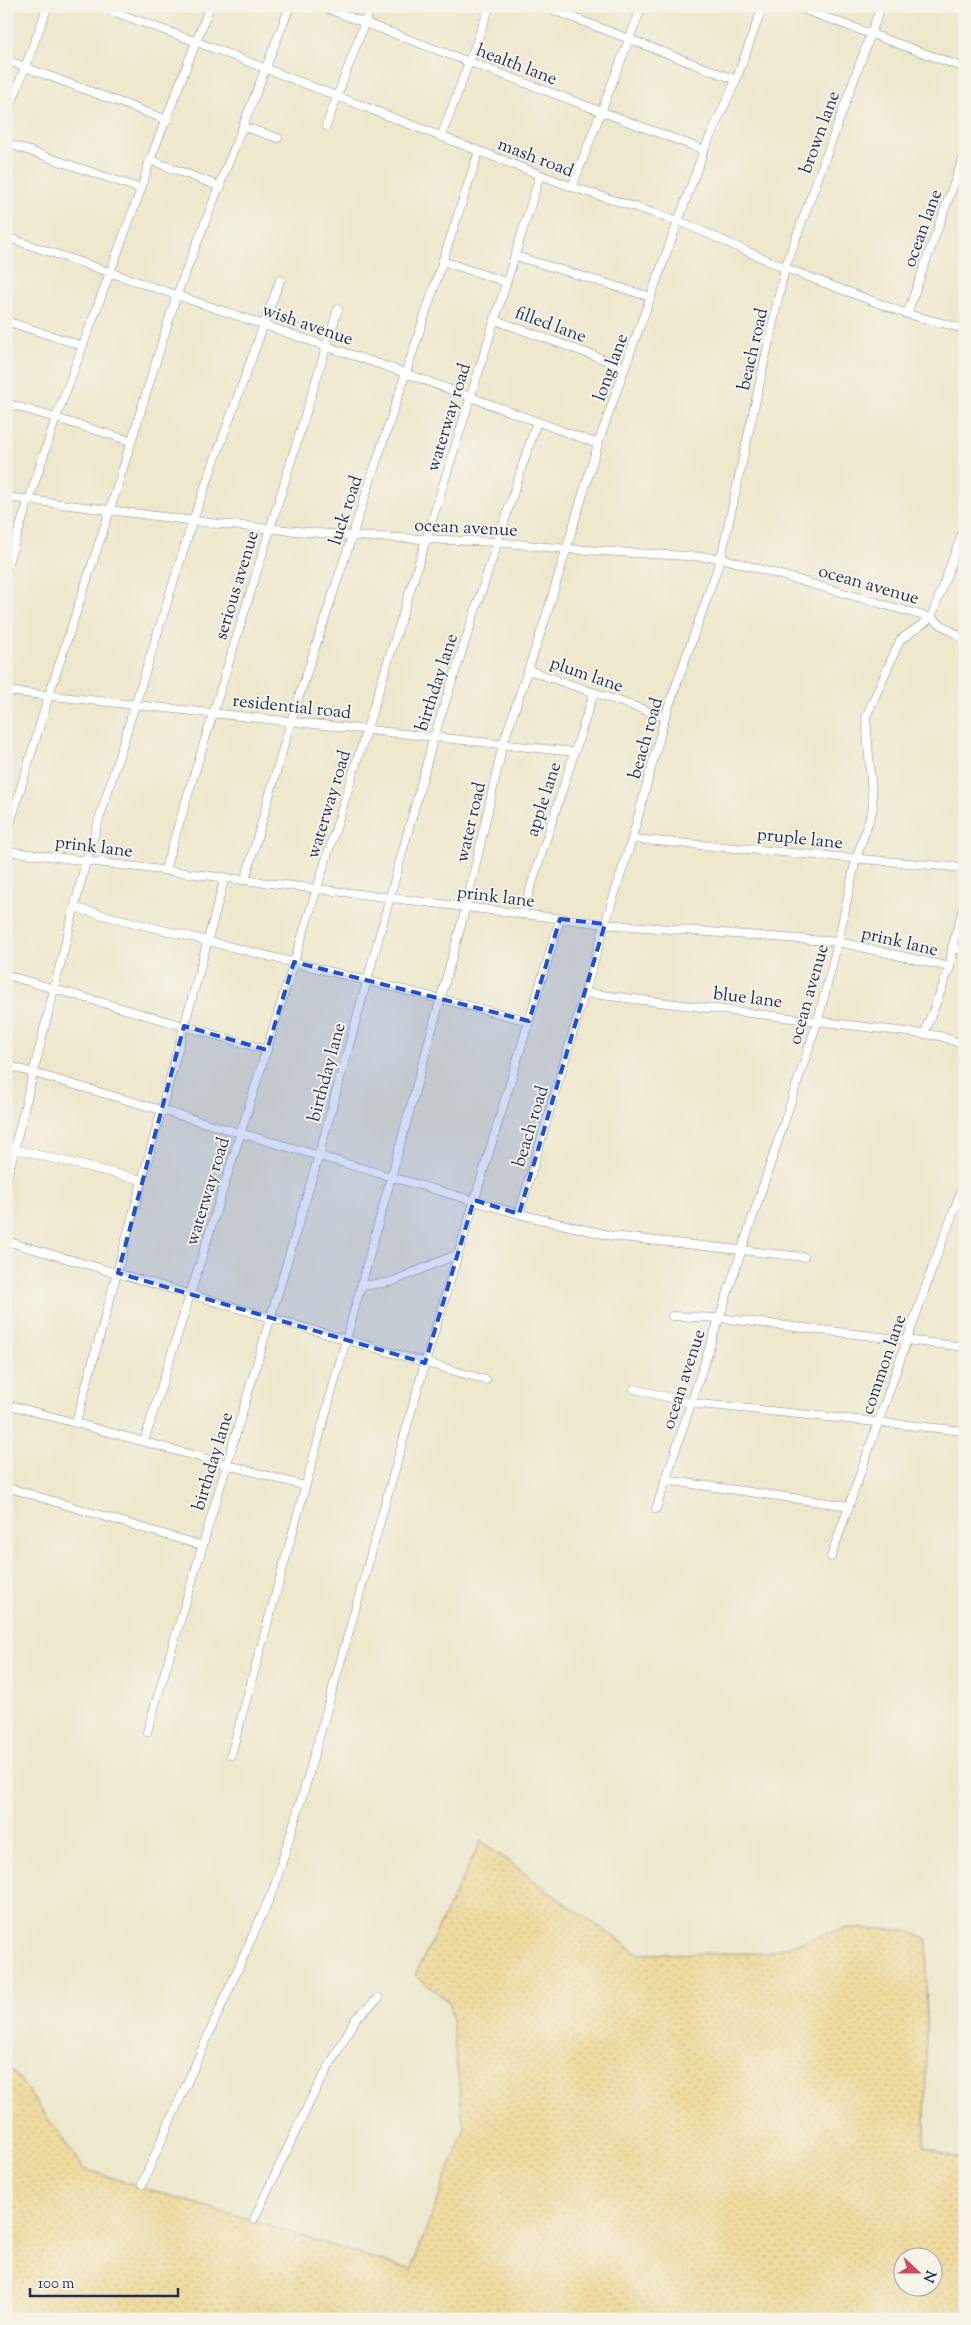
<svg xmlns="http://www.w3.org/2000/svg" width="971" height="2325" viewBox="0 0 971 2325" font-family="'Sorts Mill Goudy',serif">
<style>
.sand{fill:url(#sand-dots);stroke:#84847e;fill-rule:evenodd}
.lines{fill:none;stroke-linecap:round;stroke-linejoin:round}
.minor-casing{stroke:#848b94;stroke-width:9}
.minor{stroke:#fff;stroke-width:8}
.marked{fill:#1d4ed8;fill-opacity:0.2;stroke:#1d4ed8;stroke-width:4;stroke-dasharray:10 6;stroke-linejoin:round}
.labels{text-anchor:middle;stroke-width:4;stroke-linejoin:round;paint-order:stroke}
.street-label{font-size:18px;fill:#1b2f5e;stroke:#f7f3e8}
</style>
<defs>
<pattern id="sand-dots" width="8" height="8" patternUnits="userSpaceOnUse" patternTransform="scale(1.25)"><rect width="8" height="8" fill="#eeda9e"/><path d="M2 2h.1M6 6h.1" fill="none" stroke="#ccbb8a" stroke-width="1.8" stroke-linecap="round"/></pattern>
</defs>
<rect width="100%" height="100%" fill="#f7f3e8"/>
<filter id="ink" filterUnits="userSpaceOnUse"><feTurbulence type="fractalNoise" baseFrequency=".02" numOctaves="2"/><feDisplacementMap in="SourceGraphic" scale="10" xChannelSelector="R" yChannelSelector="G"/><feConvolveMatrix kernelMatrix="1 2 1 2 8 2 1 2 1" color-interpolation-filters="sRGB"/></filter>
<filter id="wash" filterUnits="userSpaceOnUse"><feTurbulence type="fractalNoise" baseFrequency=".0096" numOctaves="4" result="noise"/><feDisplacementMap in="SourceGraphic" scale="20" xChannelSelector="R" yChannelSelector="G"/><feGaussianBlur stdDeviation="1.12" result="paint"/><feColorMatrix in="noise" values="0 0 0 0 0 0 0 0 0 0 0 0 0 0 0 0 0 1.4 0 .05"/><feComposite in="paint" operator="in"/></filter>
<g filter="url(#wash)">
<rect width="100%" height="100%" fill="#ede7cb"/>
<!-- sand -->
<path class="sand" d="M481 1841 563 1902 639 1954 766 1953 847 1928 904 1930 927 1939 925 2147 965 2161V2319H6V2067L15 2073 84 2169 411 2270 464 2130 450 2003 415 1975ZM904 2258H934V2288H904Z"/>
</g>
<g filter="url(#ink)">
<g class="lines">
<!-- minor casing -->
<g class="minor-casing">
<g id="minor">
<path d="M98 6 197 42 572 187 679 221 785 268 907 314 965 329"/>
<path d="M320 6 704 150"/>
<path d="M543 6 736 80"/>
<path d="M794 6 965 68"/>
<path d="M6 60 167 120"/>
<path d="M6 118 48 6"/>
<path d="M326 126 371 6"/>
<path d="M244 127 278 138"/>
<path d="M441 137 490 6"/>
<path d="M6 143 141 189"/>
<path d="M150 160 221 187"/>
<path d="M572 187 642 6"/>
<path d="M6 237 405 373 598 444"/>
<path d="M515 256 651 297"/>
<path d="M442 261 506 282"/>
<path d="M907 314 965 153"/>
<path d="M495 320 625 367"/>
<path d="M6 321 83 346"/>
<path d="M6 403 131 441"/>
<path d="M6 497 219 524 352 536 496 542 567 549 721 558 931 618 900 640 866 717 873 808 856 859 838 942 818 1020 656 1509"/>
<path d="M965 526 931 618 965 640"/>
<path d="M6 569 56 418 141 189 150 160 210 6"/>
<path d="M528 670 665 717"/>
<path d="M6 691 574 752"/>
<path d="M6 837 49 695 110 510 177 294 290 6"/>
<path d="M632 839 965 868"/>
<path d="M6 851 605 924 838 942 950 967 952 948 965 950"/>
<path d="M165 869 338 309"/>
<path d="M245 880 291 721 479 151"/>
<path d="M75 908 529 1021"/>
<path d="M522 914 594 692"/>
<path d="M952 948 965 901"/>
<path d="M6 975 267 1050"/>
<path d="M585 993 940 1036 965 1045"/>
<path d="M924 1034 950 967"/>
<path d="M6 1065 519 1214 612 1236 804 1257"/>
<path d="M6 1147 142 1180"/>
<path d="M6 1182 86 861 193 520 280 280"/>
<path d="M519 1214 605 924 632 839 665 717 721 558 785 268 881 6"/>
<path d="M6 1241 486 1380"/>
<path d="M361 1286 391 1282 458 1254"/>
<path d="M672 1316 719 1318 965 1347"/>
<path d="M634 1389 691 1403 965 1431"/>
<path d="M6 1404 305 1486"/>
<path d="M76 1423 225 877"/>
<path d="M144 1442 540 175"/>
<path d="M665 1480 849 1506"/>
<path d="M6 1487 203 1546"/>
<path d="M831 1557 933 1266 965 1181"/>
<path d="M147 1732 319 1155 434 737 537 421"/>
<path d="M231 1755 466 907 503 744 545 620 598 444 625 367 704 150 736 80 763 6"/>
<path d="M142 2184 274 1888 305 1787 425 1363 560 919"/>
<path d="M254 2219 313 2095 356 2018 379 1998"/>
</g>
</g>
<!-- minor -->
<use href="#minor" class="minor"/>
</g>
</g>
<!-- marked area -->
<path class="marked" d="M560 919 605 924 519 1214 474 1200 425 1363 118 1273 184 1026 267 1050 294 962 529 1021Z"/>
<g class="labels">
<!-- street labels -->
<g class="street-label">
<text transform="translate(517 64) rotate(21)" y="6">health lane</text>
<text transform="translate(819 132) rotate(-70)" y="6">brown lane</text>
<text transform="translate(536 157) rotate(21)" y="6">mash road</text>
<text transform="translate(922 228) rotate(-70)" y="6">ocean lane</text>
<text transform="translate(308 324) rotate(19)" y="6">wish avenue</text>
<text transform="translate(551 324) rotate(20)" y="6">filled lane</text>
<text transform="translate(752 349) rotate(-77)" y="6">beach road</text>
<text transform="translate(610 367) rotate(-70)" y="6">long lane</text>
<text transform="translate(448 417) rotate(-73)" y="6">waterway road</text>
<text transform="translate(345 510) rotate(-72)" y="6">luck road</text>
<text transform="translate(466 527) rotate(3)" y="6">ocean avenue</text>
<text transform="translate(869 584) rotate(16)" y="6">ocean avenue</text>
<text transform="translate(236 585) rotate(-73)" y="6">serious avenue</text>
<text transform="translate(587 674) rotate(19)" y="6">plum lane</text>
<text transform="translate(436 682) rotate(-72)" y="6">birthday lane</text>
<text transform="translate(292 706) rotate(6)" y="6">residential road</text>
<text transform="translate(645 738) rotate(-74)" y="6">beach road</text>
<text transform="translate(543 799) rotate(-72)" y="6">apple lane</text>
<text transform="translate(328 804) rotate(-73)" y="6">waterway road</text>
<text transform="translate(470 822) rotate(-77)" y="6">water road</text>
<text transform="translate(800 838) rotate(6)" y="6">pruple lane</text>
<text transform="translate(94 846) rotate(7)" y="6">prink lane</text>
<text transform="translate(496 896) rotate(7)" y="6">prink lane</text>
<text transform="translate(900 941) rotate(13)" y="6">prink lane</text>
<text transform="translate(808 994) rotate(-74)" y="6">ocean avenue</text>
<text transform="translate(748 997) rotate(7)" y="6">blue lane</text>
<text transform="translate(326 1072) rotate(-75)" y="6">birthday lane</text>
<text transform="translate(530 1126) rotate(-73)" y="6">beach road</text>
<text transform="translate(207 1191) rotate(-73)" y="6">waterway road</text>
<text transform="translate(883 1364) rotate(-71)" y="6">common lane</text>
<text transform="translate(683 1379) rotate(-72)" y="6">ocean avenue</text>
<text transform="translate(212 1461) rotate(-73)" y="6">birthday lane</text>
</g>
</g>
<!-- margin -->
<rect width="971" height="2325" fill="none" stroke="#f7f3e8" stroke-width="25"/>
<!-- north arrow -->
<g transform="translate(918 2272) rotate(111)"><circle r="24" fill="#f7f3e8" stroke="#9fa5b1"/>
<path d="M0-4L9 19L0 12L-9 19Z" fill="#d1495b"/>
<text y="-8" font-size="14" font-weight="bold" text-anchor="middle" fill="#1b2f5e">N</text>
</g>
<!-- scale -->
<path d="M30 2288v8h148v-8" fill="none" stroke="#1b2f5e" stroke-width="2.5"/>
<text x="38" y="2288" font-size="15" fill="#1b2f5e" stroke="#f7f3e8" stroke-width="4" paint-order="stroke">100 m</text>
</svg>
